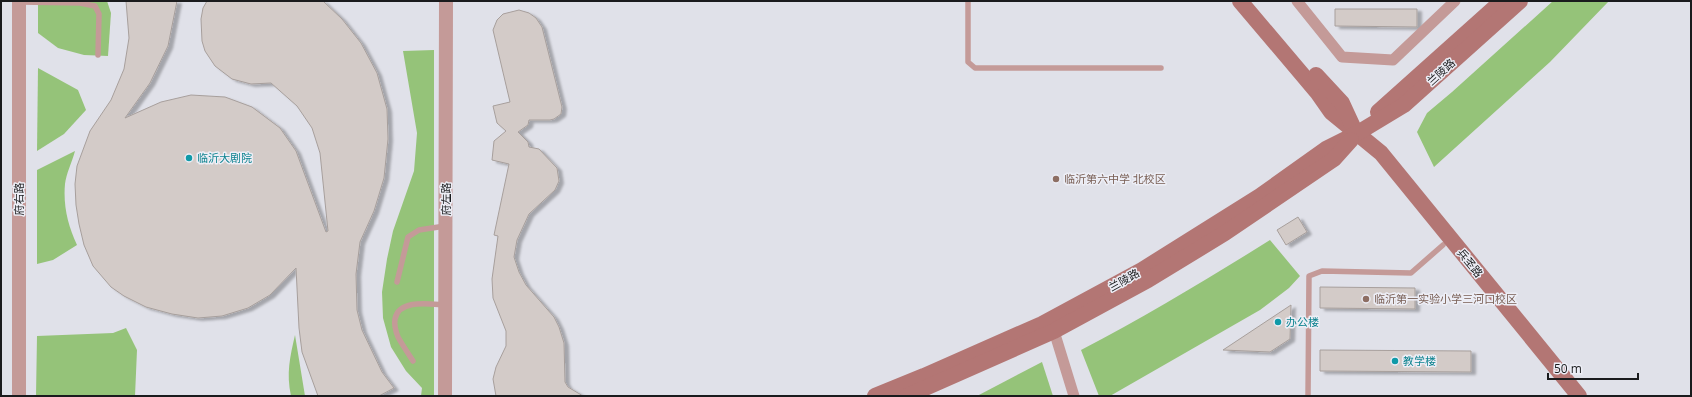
<svg xmlns="http://www.w3.org/2000/svg" width="1692" height="397" viewBox="0 0 1692 397" font-family="'Open Sans','Noto Sans SC',sans-serif">
<style>
.green{fill:#95c379}
.building{fill:#d3cbc8;stroke:#a79f9c;filter:url(#shadow)}
.lines{fill:none;stroke-linecap:round;stroke-linejoin:round}
.service{stroke:#c49a98;stroke-width:5.5}
.minor{stroke:#c49a98;stroke-width:11}
.tertiary{stroke:#c49a98;stroke-width:14}
.secondary{stroke:#b37674;stroke-width:16}
.culture-dot{fill:#0f9aa8;stroke:#edeef6;stroke-width:1.5}
.education-dot{fill:#8d6e63;stroke:#edeef6;stroke-width:1.5}
.labels{text-anchor:middle;stroke-width:3;stroke-linejoin:round;paint-order:stroke}
.street-label{font-size:11px;fill:#1a1b1d;stroke:#edeef6}
.culture-label{font-size:11px;fill:#0d838f;stroke:#edeef6;text-anchor:start}
.education-label{font-size:11px;fill:#785e54;stroke:#edeef6;text-anchor:start}
</style>
<defs>
<filter id="shadow"><feDropShadow dx="4.5" dy="2.5" stdDeviation="1" flood-color="#0004"/></filter>
</defs>
<rect width="100%" height="100%" fill="#e0e1e9"/>
<!-- green -->
<g class="green">
<path d="M38 1H107L111 13 108 56 84 55 58 48 38 33Z"/>
<path d="M1553 1H1609L1550 62 1434 167 1417 132 1427 113 1452 92Z"/>
<path d="M434 50V396H421L422 388 406 371 391 347 383 318 382 292 387 259 393 231 414 171 417 133 403 51Z"/>
<path d="M38 68 78 90 86 110 64 134 37 151Z"/>
<path d="M75 151C72 162 66 174 65 184 63 206 68 226 77 245L53 260 37 264V170Z"/>
<path d="M1270 240 1300 276 1289 288 1260 310 1110 396H1099L1081 350C1146 316 1208 279 1270 240Z"/>
<path d="M126 328 137 350 135 396H36L37 336 113 333Z"/>
<path d="M295 335 305 396H291C286 373 290 357 295 335Z"/>
<path d="M1042 362 1053 396H977Z"/>
</g>
<!-- building -->
<g class="building">
<path d="M126 1H177L168 46 150 83 125 118 161 102 191 95 225 97 252 107 280 128 296 151 326 232 328 231 320 153 312 128 297 106 271 83 251 84 232 79 215 66 205 51 202 41 201 19 203 8 207 1H323L342 19 361 43 377 73 387 109 388 139 384 178 374 211 360 242 356 274 357 310 362 330 382 372 394 388 379 396H318L302 352 299 328 296 268 270 295 248 308 222 316 198 318 172 314 146 307 124 296 111 287 93 266 84 245 79 224 76 205 75 184 77 166 90 131 111 100 124 69 129 38Z"/>
<path d="M1335 9H1417V27L1335 26Z"/>
<path d="M519 10 529 13 536 18 542 27 562 107 561 114 554 119 550 120H529L528 125 518 132 528 142 529 147 539 149 557 168 559 181 555 190 529 214 517 240 514 257 519 272 526 285 554 317 559 327 564 343 565 382 568 387 583 396H496L493 379 496 367 506 346V331L493 298 492 279 498 236 494 235 509 164 492 160 494 141 506 131 497 123 493 106 510 102 493 30 497 20 503 14Z"/>
<path d="M1298 217 1307 232 1286 245 1277 230Z"/>
<path d="M1320 287 1415 288V309L1320 308Z"/>
<path d="M1291 305 1290 339 1270 352 1223 350Z"/>
<path d="M1320 350 1471 351V372L1320 371Z"/>
</g>
<g class="lines">
<!-- service -->
<g class="service">
<path d="M968 1V62L975 68H1161"/>
<path d="M20 2 80 3 95 6 99 14 98 55"/>
<path d="M397 282 408 237 419 230 445 226"/>
<path d="M413 361C408 353 403 346 398 337 396 332 394 325 395 319 399 299 429 304 444 305"/>
<path d="M1308 396 1309 276 1322 271 1411 273 1443 245"/>
</g>
<!-- minor -->
<g class="minor">
<path d="M1297 1 1342 57 1393 60 1455 1"/>
<path d="M1054 331 1074 396"/>
</g>
<!-- tertiary -->
<g class="tertiary">
<path d="M19 396V1"/>
<path d="M445 396 446 1"/>
</g>
<!-- secondary -->
<g class="secondary">
<path d="M1240 1 1317 92 1331 112 1381 153 1579 396"/>
<path d="M1316 75 1342 103 1354 129"/>
<path d="M1378 112 1502 1"/>
<path d="M875 396 924 376 1042 324 1142 270 1260 196 1326 149 1356 134 1404 105 1520 1"/>
<path d="M907 396 1054 331 1148 280 1225 233 1334 159 1351 140"/>
</g>
</g>
<!-- markers -->
<g class="culture-dot">
<circle cx="189" cy="158" r="4"/>
<circle cx="1278" cy="322" r="4"/>
<circle cx="1395" cy="361" r="4"/>
</g>
<g class="education-dot">
<circle cx="1056" cy="179" r="4"/>
<circle cx="1366" cy="299" r="4"/>
</g>
<g class="labels">
<!-- street labels -->
<g class="street-label">
<text transform="translate(1441 72) rotate(-42)" y="4">兰陵路</text>
<text transform="translate(19 199) rotate(-90)" y="4">府右路</text>
<text transform="translate(446 199) rotate(-90)" y="4">府左路</text>
<text transform="translate(1470 263) rotate(51)" y="4">兵圣路</text>
<text transform="translate(1124 280) rotate(-29)" y="4">兰陵路</text>
</g>
<!-- culture labels -->
<g class="culture-label">
<text x="197" y="162">临沂大剧院</text>
<text x="1286" y="326">办公楼</text>
<text x="1403" y="365">教学楼</text>
</g>
<!-- education labels -->
<g class="education-label">
<text x="1064" y="183">临沂第六中学 北校区</text>
<text x="1374" y="303">临沂第一实验小学三河口校区</text>
</g>
</g>
<!-- border -->
<rect width="1692" height="397" fill="none" stroke="#1a1b1d" stroke-width="4"/>
<!-- scale -->
<path d="M1548 373v6h90v-6" fill="none" stroke="#1a1b1d" stroke-width="2"/>
<text x="1554" y="373" font-size="12" fill="#1a1b1d" stroke="#edeef6" stroke-width="3" paint-order="stroke">50 m</text>
</svg>
